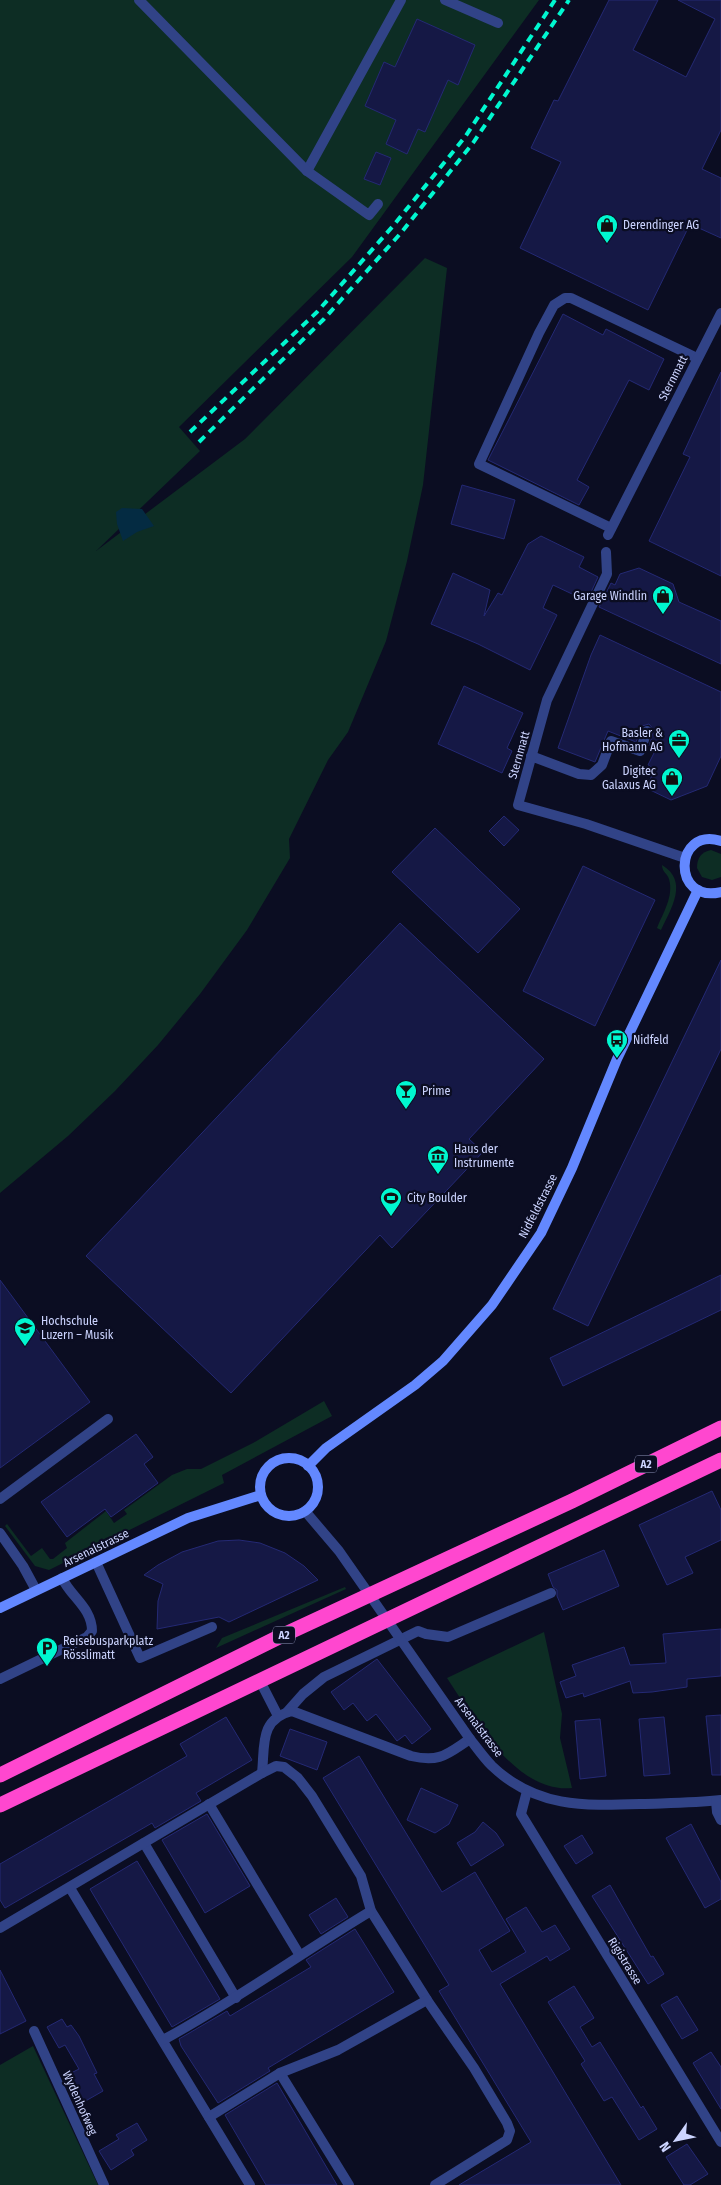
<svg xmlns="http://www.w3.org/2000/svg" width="721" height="2185" viewBox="0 0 721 2185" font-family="'Fira Sans Condensed',sans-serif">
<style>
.green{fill:#0d2d24}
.water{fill:#042b42}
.building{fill:#151845;stroke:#242974}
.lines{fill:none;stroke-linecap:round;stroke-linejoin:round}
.lane{stroke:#314387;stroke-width:10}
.street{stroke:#314387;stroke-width:10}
.secondary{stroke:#6388ff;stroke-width:10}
.highway{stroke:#ff47cf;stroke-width:15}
.rail{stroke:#00f7d0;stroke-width:4;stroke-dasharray:8 6;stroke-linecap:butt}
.labels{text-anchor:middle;stroke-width:4.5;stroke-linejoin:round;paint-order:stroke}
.shield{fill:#0b0d22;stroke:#9298bd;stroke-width:1}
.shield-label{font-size:11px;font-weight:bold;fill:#ccd4ff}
.poi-label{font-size:12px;fill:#ccd4ff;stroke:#0b0d22;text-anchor:start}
.street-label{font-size:12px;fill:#ccd4ff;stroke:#0b0d22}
</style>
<rect width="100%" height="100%" fill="#0b0d22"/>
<!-- green -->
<g class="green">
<path d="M0 0H539L352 257 179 427 200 451 96 551 245 439 425 258 447 268 423 485 407 561 386 641 348 732 328 760 289 839 290 858 247 930 200 994 158 1045 115 1091 68 1136 0 1193Z"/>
<path d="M711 850 721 854V877L712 880 702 877 697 868C697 858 701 852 711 850Z"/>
<path d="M662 865C689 881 671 909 661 930L657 928C663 913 674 896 669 879 667 873 662 872 662 865Z"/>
<path d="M324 1401 332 1416 222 1475 224 1483 49 1570 35 1566 5 1526 7 1524 31 1556 42 1548 50 1559H53L67 1548 65 1543 106 1511 114 1523 127 1514 124 1510 172 1475 187 1469H201L253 1443Z"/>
<path d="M345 1587 346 1589 216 1648 222 1638Z"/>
<path d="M544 1632 562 1714 560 1738 572 1788C516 1794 473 1717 447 1678Z"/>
<path d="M33 2046 98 2185H0V2065Z"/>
</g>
<!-- water -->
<path class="water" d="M122 508 142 509 154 526 137 532 123 541 117 524 116 512Z"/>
<!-- building -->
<g class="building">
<path d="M609 0H658L633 50 686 77 715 19 678 0H721V130L702 169 721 178V238L690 224 648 310 520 248 561 162 531 148 554 100 558 101Z"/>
<path d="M417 19 475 45 458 85 448 80 425 132 418 129 407 154 386 144 396 120 365 106 384 62 395 67Z"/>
<path d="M376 152 391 158 380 185 364 179Z"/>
<path d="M563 314 603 335 606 329 664 359 649 390 629 380 577 480 589 487 579 505 488 460Z"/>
<path d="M721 372V576L649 541 690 457 683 454Z"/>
<path d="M462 485 515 500 504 539 451 524Z"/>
<path d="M541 536 584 557 579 567 598 577 587 601 553 585 543 608 557 615 530 670 478 644 431 624 453 573 490 590 484 616 498 593 502 595 528 544Z"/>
<path d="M639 568 673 584 679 602 721 621V664L599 607 611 583 615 585 620 574Z"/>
<path d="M600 635 721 692V756L707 786 671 800 646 788 655 769 648 765 656 749 649 746 654 730 649 724 642 726 636 742 608 731 595 762 558 748 591 655Z"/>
<path d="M464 686 523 713 507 748 512 751 502 773 438 744Z"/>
<path d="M504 816 519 830 504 846 489 831Z"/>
<path d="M435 828 520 909 478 953 392 872Z"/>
<path d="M583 866 655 900 595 1026 523 991Z"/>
<path d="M400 923 544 1059 469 1139 483 1152 392 1248 380 1235 231 1393 86 1256Z"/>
<path d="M721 960V1049L588 1326 553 1309Z"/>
<path d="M721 1275V1310L563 1386 550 1358Z"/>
<path d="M0 1280 90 1402 0 1468Z"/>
<path d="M136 1434 153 1457 144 1464 158 1483 111 1517 105 1509 67 1537 41 1502Z"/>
<path d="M712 1491 721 1510V1540L685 1557 693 1573 667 1585 639 1525Z"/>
<path d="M239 1540 260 1543 285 1553 304 1566 318 1580 229 1622 219 1617 157 1629 158 1601 163 1584 144 1575 158 1565 182 1552 218 1541Z"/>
<path d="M604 1550 619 1586 563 1610 557 1596V1590L553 1587 548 1574Z"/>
<path d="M721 1629V1676L687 1679V1687L652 1692 633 1693 630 1681 584 1697 583 1693 566 1698 560 1682 576 1676 572 1665 624 1647 630 1665 666 1663 663 1634Z"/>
<path d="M377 1659 431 1729 412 1744 405 1735 397 1741 376 1714 367 1721 353 1703 344 1710 331 1692Z"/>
<path d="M721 1715V1775H712L706 1716Z"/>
<path d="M226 1717 252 1760 196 1793 201 1801 155 1828 152 1823 5 1908 0 1900V1864L187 1756 180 1744Z"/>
<path d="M664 1717 670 1774 644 1776 639 1719Z"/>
<path d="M600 1719 606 1776 580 1779 575 1721Z"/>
<path d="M290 1729 327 1742 317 1770 280 1756Z"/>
<path d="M359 1756 442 1892 475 1872 510 1931 479 1950 492 1972 526 1952 506 1919 526 1907 542 1932 555 1925 570 1949 550 1961 547 1956 500 1984 621 2185H459L531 2142 439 1991 449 1985 323 1778Z"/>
<path d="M421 1788 458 1805 449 1824 435 1833 407 1820Z"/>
<path d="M207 1814 250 1886 205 1913 162 1840Z"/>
<path d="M483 1822 496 1833 504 1845 471 1866 457 1843 475 1832Z"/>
<path d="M691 1824 721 1882V1899L705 1908 666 1838Z"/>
<path d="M582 1835 593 1853 576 1864 564 1846Z"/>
<path d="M137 1861 220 1999 172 2027 90 1889Z"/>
<path d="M610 1885 651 1957 653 1956 664 1974 648 1984 592 1896Z"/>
<path d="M336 1898 348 1917 321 1934 309 1915Z"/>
<path d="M355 1929 394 1992 268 2068 270 2071 218 2103 181 2046 179 2039 227 2011 230 2016 311 1967 306 1960Z"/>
<path d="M0 1970 26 2021 0 2034Z"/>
<path d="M574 1986 594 2018 580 2027 592 2047 600 2042 641 2108 643 2106 657 2129 639 2140 612 2097 604 2101 581 2064 585 2061 548 2002Z"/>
<path d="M677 1996 698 2030 682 2039 661 2005Z"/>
<path d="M62 2019 67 2027 71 2025 79 2036 97 2073 94 2074 103 2091 82 2103 77 2094 75 2095 65 2076 79 2069 65 2045 59 2048 47 2027Z"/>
<path d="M711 2052 721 2067V2109L693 2063Z"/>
<path d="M277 2083 337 2185H266L225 2115Z"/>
<path d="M137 2123 147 2140 131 2150 134 2155 111 2170 99 2151 119 2139 116 2135Z"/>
<path d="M687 2144 708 2174 690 2185H684L666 2157Z"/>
</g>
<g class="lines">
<!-- lane -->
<g class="lane">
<path d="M445 0 498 23"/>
<path d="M307 171 401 0"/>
<path d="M611 528 479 464 539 333 554 305 565 298H571L697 358"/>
<path d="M531 756 579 774 591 775 602 765 611 741 640 751 647 731"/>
<path d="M0 1499 108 1419"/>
<path d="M0 1533 23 1566 36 1590"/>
<path d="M96 1562 140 1658 212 1627"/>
<path d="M0 1679 87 1637 92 1631C92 1608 71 1597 62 1578"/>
<path d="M260 1681 278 1716"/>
<path d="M287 1712 303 1694 324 1677 418 1631 426 1634 448 1637 551 1593"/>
<path d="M262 1773C265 1746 259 1719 292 1711L411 1756C440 1763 447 1754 470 1739"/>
<path d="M209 1804 299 1954"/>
<path d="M144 1843 236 1998"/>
<path d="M70 1888 250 2185"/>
<path d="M0 1928 262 1773 276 1766 284 1767 298 1778 312 1796 361 1876 371 1911 427 2000 474 2068 507 2123 510 2131 507 2140 435 2185"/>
<path d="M163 2040C235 2001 301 1953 371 1911"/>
<path d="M280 2073 349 2185"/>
<path d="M209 2117 280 2073 338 2050 427 2000"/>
</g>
<!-- street -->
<g class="street">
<path d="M139 0 307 171 369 215 378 204"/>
<path d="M608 535 721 313"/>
<path d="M606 552 607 574 547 700 518 805 586 824 685 858"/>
<path d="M305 1511 339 1551 470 1739C477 1748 484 1758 492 1766 536 1808 584 1806 641 1804 668 1803 695 1803 721 1800"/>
<path d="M527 1791 521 1814 721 2142"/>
<path d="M716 1801 717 1812 721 1820"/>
<path d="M34 2031 104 2185"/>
</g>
<!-- secondary -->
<g class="secondary">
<path d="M721 841C674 826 671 904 721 892"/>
<circle cx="289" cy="1487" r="29"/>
<path d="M308 1466 326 1448 415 1385 443 1361 492 1305 541 1233 572 1168 617 1059 698 890"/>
<path d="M0 1608 188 1518 261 1495"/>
</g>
<!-- highway -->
<g class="highway">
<path d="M0 1775 279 1637 572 1501 721 1428"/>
<path d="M0 1805 721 1460"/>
</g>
<!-- rail -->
<g class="rail">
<path d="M190 432 317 312 393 226 465 137 555 0"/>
<path d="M199 442 324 319 400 234 473 143 569 0"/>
</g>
</g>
<!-- icons -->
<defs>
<g id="shop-pin" transform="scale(1.125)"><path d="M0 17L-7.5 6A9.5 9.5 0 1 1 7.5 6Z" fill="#00f7d0" stroke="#0b0d22"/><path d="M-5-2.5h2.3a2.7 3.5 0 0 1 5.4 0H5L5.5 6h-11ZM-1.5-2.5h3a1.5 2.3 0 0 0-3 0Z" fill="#111"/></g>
<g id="office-pin" transform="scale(1.125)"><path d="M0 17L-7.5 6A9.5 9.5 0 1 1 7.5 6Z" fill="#00f7d0" stroke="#0b0d22"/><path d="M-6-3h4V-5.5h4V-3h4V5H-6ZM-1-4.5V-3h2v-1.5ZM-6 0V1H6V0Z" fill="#111"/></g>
<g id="bus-pin" transform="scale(1.125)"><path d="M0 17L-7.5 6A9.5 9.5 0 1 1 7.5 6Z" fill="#00f7d0" stroke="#0b0d22"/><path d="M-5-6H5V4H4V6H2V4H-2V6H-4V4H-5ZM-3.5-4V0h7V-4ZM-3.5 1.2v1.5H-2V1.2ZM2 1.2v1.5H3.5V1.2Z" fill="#111"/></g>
<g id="bar-pin" transform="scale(1.125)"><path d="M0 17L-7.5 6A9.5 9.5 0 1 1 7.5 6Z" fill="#00f7d0" stroke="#0b0d22"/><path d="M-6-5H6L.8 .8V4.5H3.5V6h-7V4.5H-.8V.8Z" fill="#111"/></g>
<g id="museum-pin" transform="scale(1.125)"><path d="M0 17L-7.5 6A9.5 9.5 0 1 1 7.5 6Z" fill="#00f7d0" stroke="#0b0d22"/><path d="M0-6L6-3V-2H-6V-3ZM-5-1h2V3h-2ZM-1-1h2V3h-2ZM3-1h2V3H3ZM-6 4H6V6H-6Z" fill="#111"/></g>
<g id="stadium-pin" transform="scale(1.125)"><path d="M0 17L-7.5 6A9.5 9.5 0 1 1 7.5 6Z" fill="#00f7d0" stroke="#0b0d22"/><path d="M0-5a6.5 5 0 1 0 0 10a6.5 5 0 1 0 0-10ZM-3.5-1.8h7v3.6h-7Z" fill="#111"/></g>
<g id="university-pin" transform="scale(1.125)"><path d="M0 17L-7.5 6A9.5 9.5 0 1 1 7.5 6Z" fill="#00f7d0" stroke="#0b0d22"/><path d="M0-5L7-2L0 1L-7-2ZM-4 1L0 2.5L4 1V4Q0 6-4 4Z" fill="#111"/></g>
<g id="parking-pin" transform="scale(1.125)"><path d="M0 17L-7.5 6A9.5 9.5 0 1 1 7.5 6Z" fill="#00f7d0" stroke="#0b0d22"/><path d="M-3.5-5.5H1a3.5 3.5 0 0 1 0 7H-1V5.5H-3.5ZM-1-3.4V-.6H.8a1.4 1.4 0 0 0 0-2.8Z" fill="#111"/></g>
</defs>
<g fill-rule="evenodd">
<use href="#shop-pin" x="607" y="225"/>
<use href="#shop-pin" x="663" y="596"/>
<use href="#office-pin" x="679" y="740"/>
<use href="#shop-pin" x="672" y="778"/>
<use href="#bus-pin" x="617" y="1040"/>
<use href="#bar-pin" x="406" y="1091"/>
<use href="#museum-pin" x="438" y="1156"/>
<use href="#stadium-pin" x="391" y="1198"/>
<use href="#university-pin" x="25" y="1328"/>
<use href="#parking-pin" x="47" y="1648"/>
</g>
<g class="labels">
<!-- shield labels -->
<g class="shield">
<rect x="635" y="1455.5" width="22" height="17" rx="4"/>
<rect x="273" y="1626.5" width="22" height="17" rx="4"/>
</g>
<g class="shield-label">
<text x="646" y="1468">A2</text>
<text x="284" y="1639">A2</text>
</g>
<!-- poi labels -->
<g class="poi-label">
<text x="623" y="229">Derendinger AG</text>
<text x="647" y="600" text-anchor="end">Garage Windlin</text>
<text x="663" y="737" text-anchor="end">Basler &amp;<tspan x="663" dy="14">Hofmann AG</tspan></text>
<text x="656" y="775" text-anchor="end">Digitec<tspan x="656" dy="14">Galaxus AG</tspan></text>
<text x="633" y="1044">Nidfeld</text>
<text x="422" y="1095">Prime</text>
<text x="454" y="1153">Haus der<tspan x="454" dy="14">Instrumente</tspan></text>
<text x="407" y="1202">City Boulder</text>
<text x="41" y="1325">Hochschule<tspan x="41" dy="14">Luzern – Musik</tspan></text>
<text x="63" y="1645">Reisebusparkplatz<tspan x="63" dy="14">Rösslimatt</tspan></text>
</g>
<!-- street labels -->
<g class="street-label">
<text transform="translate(673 378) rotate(-63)" y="4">Sternmatt</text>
<text transform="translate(519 755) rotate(-74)" y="4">Sternmatt</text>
<text transform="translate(538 1206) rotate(-63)" y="4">Nidfeldstrasse</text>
<text transform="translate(96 1548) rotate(-26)" y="4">Arsenalstrasse</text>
<text transform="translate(479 1727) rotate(53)" y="4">Arsenalstrasse</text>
<text transform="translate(625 1961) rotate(58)" y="4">Rigistrasse</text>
<text transform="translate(80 2103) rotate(66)" y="4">Wydenhofweg</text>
</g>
</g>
<!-- north arrow -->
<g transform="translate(676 2140) rotate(237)" stroke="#0b0d22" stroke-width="4" paint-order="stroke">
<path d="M0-4L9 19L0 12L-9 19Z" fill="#ccd4ff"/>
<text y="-8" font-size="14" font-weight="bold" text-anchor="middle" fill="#ccd4ff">N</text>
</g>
</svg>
